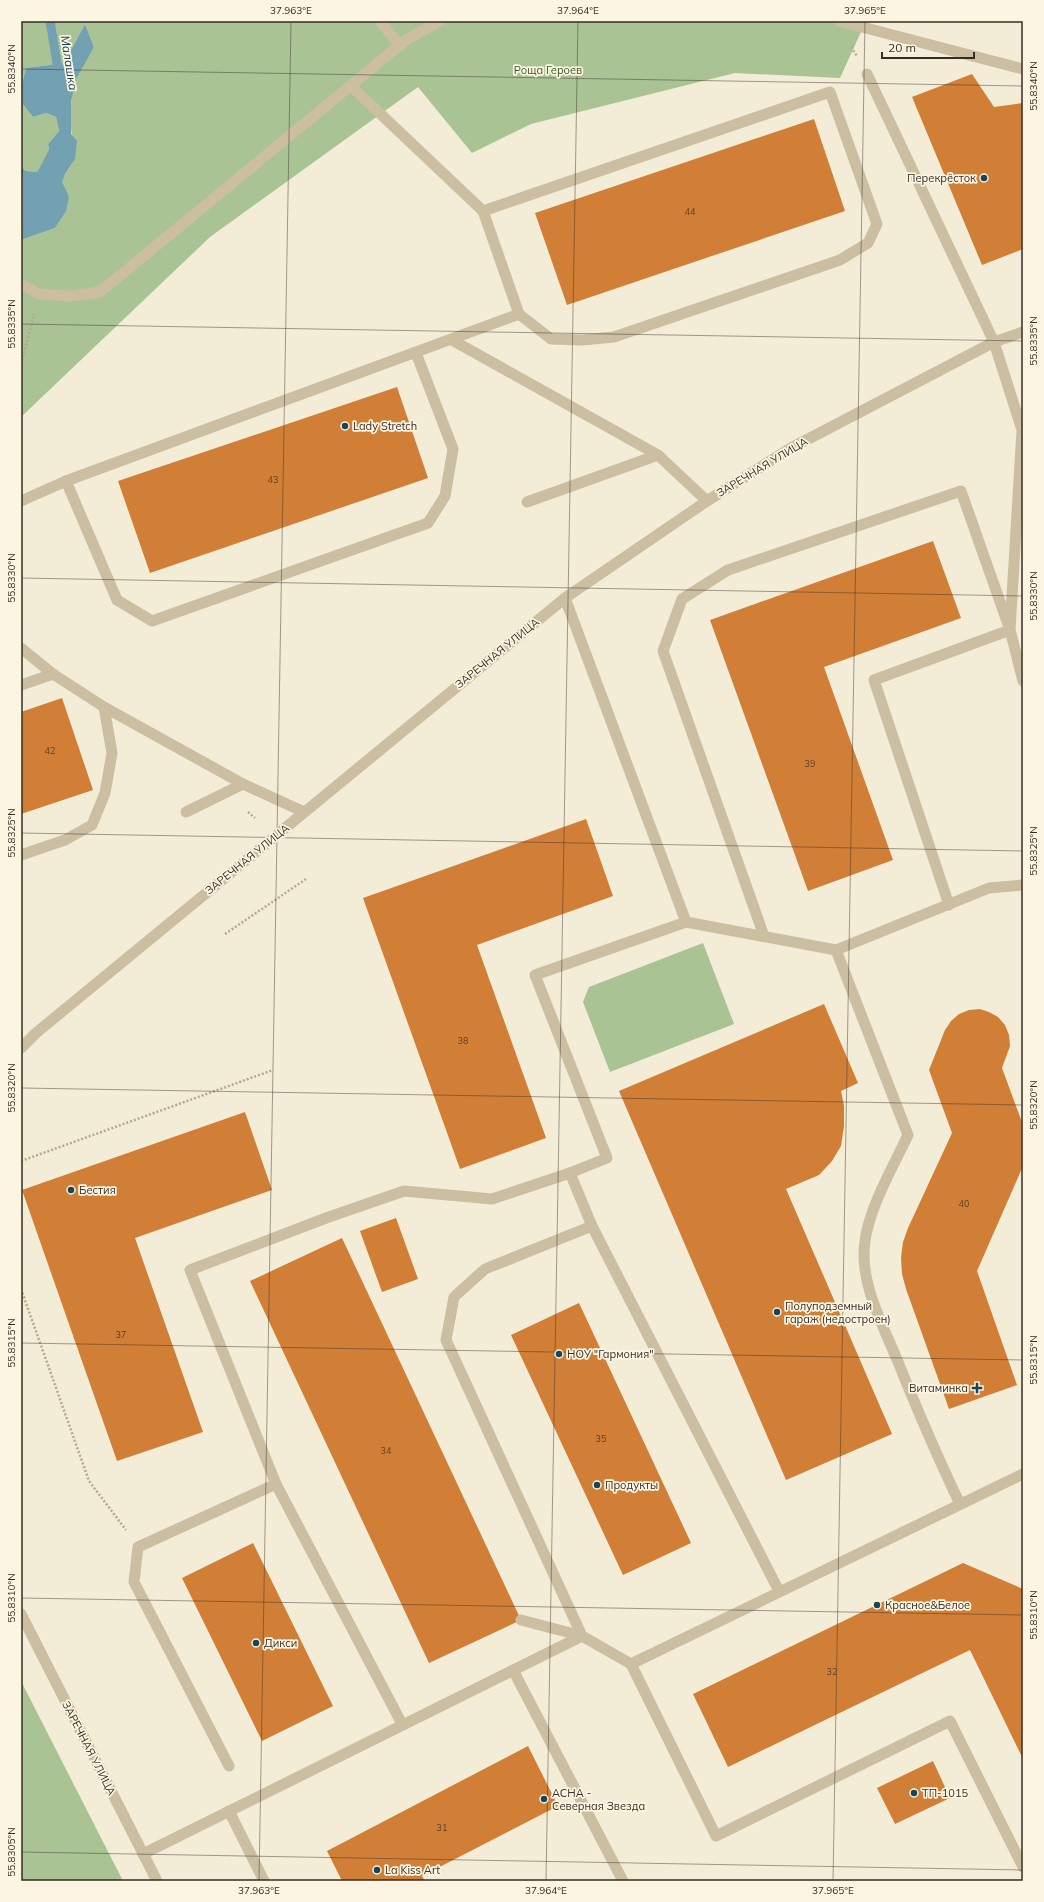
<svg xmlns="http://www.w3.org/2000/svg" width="1044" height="1902" viewBox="0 0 1044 1902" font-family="Mulish,sans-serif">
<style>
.green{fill:#a9c395}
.water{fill:#73a1b2}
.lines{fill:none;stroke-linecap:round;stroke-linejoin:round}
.stream{stroke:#73a1b2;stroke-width:9}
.building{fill:#d17f36}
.path{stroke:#b8a88b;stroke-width:2.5;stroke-dasharray:2 2;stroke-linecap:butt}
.service{stroke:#ccbea1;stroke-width:11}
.minor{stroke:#ccbea1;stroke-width:11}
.ticks{fill:none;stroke:#352e25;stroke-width:1;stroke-opacity:0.45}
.poi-dot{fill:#17465a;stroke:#fbf5e2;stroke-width:1.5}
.labels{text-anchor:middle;stroke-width:3.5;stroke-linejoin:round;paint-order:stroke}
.number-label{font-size:9px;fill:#5c4229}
.park-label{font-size:11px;fill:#3a5626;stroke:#fbf5e2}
.poi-label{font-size:11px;fill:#352e25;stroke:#fbf5e2;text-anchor:start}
.street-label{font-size:11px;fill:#352e25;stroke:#fbf5e2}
.water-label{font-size:12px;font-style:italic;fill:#17465a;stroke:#fbf5e2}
.neatline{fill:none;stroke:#352e25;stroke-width:1.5}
.ticks-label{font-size:10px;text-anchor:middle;fill:#352e25}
</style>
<rect width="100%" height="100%" fill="#f3ecd6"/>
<!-- green -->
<g class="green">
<path d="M21 21H866L840 78 735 73 531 124 472 153 418 87 210 237 21 417V240L55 228 69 196 61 182 65 174 75 159C71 134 67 105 76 79 80 68 88 57 94 47L85 24 64 63 26 68 21 88Z"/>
<path d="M21 102 33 117 46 113 56 117 59 131 48 144 52 161 43 172 26 171 21 167Z"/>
<path d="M703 943 734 1024 610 1072 583 1002 589 987Z"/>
<path d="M21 1681 123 1881H21Z"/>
</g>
<!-- water -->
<path class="water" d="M85 24 94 47 76 79 71 102V134L77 141 75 159 65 174 62 182 69 196 66 211 55 228 21 240V167L26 171 43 172 52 161 48 144 59 131 56 117 46 113 33 117 21 102V88L26 68 64 63Z"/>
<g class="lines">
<!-- stream -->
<g class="stream">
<path d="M50 21 59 75"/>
<path d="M21 190 40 177 57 144"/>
</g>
</g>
<!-- building -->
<g class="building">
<path d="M972 74 994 107 1023 103V249L982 265 912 97Z"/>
<path d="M814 119 845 211 567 305 535 213Z"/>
<path d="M397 387 428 478 150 573 118 481Z"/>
<path d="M933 541 961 618 824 667 893 860 808 891 710 620Z"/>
<path d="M62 698 93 790 21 814V712Z"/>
<path d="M586 819 613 896 477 945 546 1138 460 1169 363 898Z"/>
<path d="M824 1004 858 1083 841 1091 844 1106V1126L841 1146 832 1161 819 1175 786 1189 892 1434 786 1480 619 1091Z"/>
<path d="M980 1009 989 1012 998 1017 1005 1025 1009 1035 1010 1046 1002 1068 1023 1125V1166L977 1271 1017 1385 949 1409 906 1289 902 1274 901 1258 903 1242 908 1228 952 1133 929 1070 945 1030 951 1021 959 1014 969 1010Z"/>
<path d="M245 1112 272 1190 135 1238 203 1432 117 1461 22 1190Z"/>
<path d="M396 1218 418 1279 382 1292 360 1231Z"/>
<path d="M342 1238 521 1620 429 1663 250 1281Z"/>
<path d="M579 1303 691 1543 623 1575 511 1335Z"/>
<path d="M253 1543 333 1706 262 1741 182 1578Z"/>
<path d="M963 1563 1023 1589V1759L970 1650 728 1767 693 1694Z"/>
<path d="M528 1746 558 1806 422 1876 425 1881H342L327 1851Z"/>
<path d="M933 1761 950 1798 895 1824 877 1788Z"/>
</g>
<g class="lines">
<!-- path -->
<g class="path">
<path d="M851 47 857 56"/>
<path d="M21 365 34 314"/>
<path d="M248 812 255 818"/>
<path d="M225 934 306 879"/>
<path d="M21 1161 273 1070"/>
<path d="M21 1289 89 1481 126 1530"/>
</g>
<!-- service -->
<g class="service">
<path d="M380 21 400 46"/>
<path d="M839 21 1023 69"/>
<path d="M867 74 994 342 1022 430 1010 630 1023 681"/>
<path d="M351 86 483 211"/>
<path d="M21 284 39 294 70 296 100 292 406 40 440 21"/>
<path d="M452 340 658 455 707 501"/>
<path d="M416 353 453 449 445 496 428 523 152 621 117 600 66 481 519 314 483 211 830 92 877 224 868 243 840 260 614 337 582 340 551 339 519 314"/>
<path d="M21 501 66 481"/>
<path d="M527 502 658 455"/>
<path d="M21 648 53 674 104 707 112 753 105 793 92 825 65 840 21 855"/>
<path d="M21 685 53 674"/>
<path d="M104 707 243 784 304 812"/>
<path d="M186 812 243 784"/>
<path d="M686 922 836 950 989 888 1023 885"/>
<path d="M764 936 663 651 682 599 728 570 961 491 1010 630 874 680 949 905"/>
<path d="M836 950 908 1135C894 1165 869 1208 865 1241 859 1281 881 1321 896 1357 916 1407 937 1456 960 1504"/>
<path d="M570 1173 592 1226 779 1591"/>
<path d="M521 1620 582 1636 631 1664 716 1836 950 1721 1023 1867"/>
<path d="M631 1664 1023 1474"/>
<path d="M513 1670 623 1881"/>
<path d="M402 1724 276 1484 190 1270 326 1218 404 1191 492 1199 570 1173 607 1158 535 975 686 922 565 598"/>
<path d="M229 1766 134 1582 138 1547 276 1484"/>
<path d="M229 1811 264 1881"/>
<path d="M143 1854 582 1636 446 1340 454 1297 485 1269 592 1226"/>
</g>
<!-- minor -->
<g class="minor">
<path d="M21 1048 36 1033 565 598 707 501 791 448 994 342 1023 332"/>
<path d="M21 1614 157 1881"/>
</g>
</g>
<!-- ticks -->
<path class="ticks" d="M21 69 1023 86M21 324 1023 341M21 578 1023 596M21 833 1023 851M21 1088 1023 1105M21 1343 1023 1360M21 1598 1023 1615M21 1852 1023 1870M259 1881 291 21M546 1881 578 21M833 1881 865 21"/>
<!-- markers -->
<g class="poi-dot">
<circle cx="984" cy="178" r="4"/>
<circle cx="345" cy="426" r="4"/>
<circle cx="71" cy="1190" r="4"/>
<circle cx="777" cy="1312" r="4"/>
<circle cx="559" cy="1354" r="4"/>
<path d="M975 1382h4v4h4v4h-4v4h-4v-4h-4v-4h4z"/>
<circle cx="597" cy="1485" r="4"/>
<circle cx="877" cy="1605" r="4"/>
<circle cx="256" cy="1643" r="4"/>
<circle cx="914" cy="1793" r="4"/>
<circle cx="544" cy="1799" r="4"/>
<circle cx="377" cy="1870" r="4"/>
</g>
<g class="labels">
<!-- number labels -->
<g class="number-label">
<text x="690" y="215">44</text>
<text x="273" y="483">43</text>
<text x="50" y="754">42</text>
<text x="810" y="767">39</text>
<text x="463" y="1044">38</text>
<text x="964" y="1207">40</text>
<text x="121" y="1338">37</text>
<text x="601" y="1442">35</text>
<text x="386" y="1454">34</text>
<text x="832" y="1675">32</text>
<text x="442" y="1831">31</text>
</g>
<!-- park labels -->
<g class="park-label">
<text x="548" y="74">Роща Героев</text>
</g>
<!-- poi labels -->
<g class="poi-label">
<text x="976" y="182" text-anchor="end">Перекрёсток</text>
<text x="353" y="430">Lady Stretch</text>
<text x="79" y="1194">Бестия</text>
<text x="785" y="1310">Полуподземный<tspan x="785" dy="13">гараж (недостроен)</tspan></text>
<text x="567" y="1358">НОУ "Гармония"</text>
<text x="968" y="1392" text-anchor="end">Витаминка</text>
<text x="605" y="1489">Продукты</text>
<text x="885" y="1609">Красное&amp;Белое</text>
<text x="264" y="1647">Дикси</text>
<text x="552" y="1797">АСНА -<tspan x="552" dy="13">Северная Звезда</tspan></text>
<text x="922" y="1797">ТП-1015</text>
<text x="385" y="1874">La Kiss Art</text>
</g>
<!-- street labels -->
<g class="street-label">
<text transform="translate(762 467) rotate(-31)" y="4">ЗАРЕЧНАЯ УЛИЦА</text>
<text transform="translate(497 653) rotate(-39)" y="4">ЗАРЕЧНАЯ УЛИЦА</text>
<text transform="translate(247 859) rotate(-39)" y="4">ЗАРЕЧНАЯ УЛИЦА</text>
<text transform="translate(89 1748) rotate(63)" y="4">ЗАРЕЧНАЯ УЛИЦА</text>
</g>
<!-- water labels -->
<g class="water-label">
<text transform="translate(69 63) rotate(81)" y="4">Малашка</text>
</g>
</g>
<!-- border -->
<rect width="1044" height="1902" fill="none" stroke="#fbf5e2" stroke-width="44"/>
<!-- scale -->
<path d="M882 52v6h92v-6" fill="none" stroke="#352e25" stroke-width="2"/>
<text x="888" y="52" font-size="12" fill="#352e25" stroke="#fbf5e2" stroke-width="3" paint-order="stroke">20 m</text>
<rect x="22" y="22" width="1000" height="1858" class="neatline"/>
<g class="ticks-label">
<text x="291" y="14">37.963°E</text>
<text x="578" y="14">37.964°E</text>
<text x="865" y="14">37.965°E</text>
<text transform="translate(11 69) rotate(-90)" y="4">55.8340°N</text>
<text transform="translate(1033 86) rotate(-90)" y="4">55.8340°N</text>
<text transform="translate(11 324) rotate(-90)" y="4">55.8335°N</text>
<text transform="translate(1033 341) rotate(-90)" y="4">55.8335°N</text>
<text transform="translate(11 578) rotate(-90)" y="4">55.8330°N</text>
<text transform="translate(1033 596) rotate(-90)" y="4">55.8330°N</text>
<text transform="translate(11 833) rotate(-90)" y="4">55.8325°N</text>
<text transform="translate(1033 851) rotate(-90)" y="4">55.8325°N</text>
<text transform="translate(11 1088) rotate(-90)" y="4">55.8320°N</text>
<text transform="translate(1033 1105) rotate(-90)" y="4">55.8320°N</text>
<text transform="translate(11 1343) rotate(-90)" y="4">55.8315°N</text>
<text transform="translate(1033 1360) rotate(-90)" y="4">55.8315°N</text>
<text transform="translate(11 1598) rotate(-90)" y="4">55.8310°N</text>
<text transform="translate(1033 1615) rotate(-90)" y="4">55.8310°N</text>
<text transform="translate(11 1852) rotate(-90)" y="4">55.8305°N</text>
<text x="259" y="1894">37.963°E</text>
<text x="546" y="1894">37.964°E</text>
<text x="833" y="1894">37.965°E</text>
</g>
</svg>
